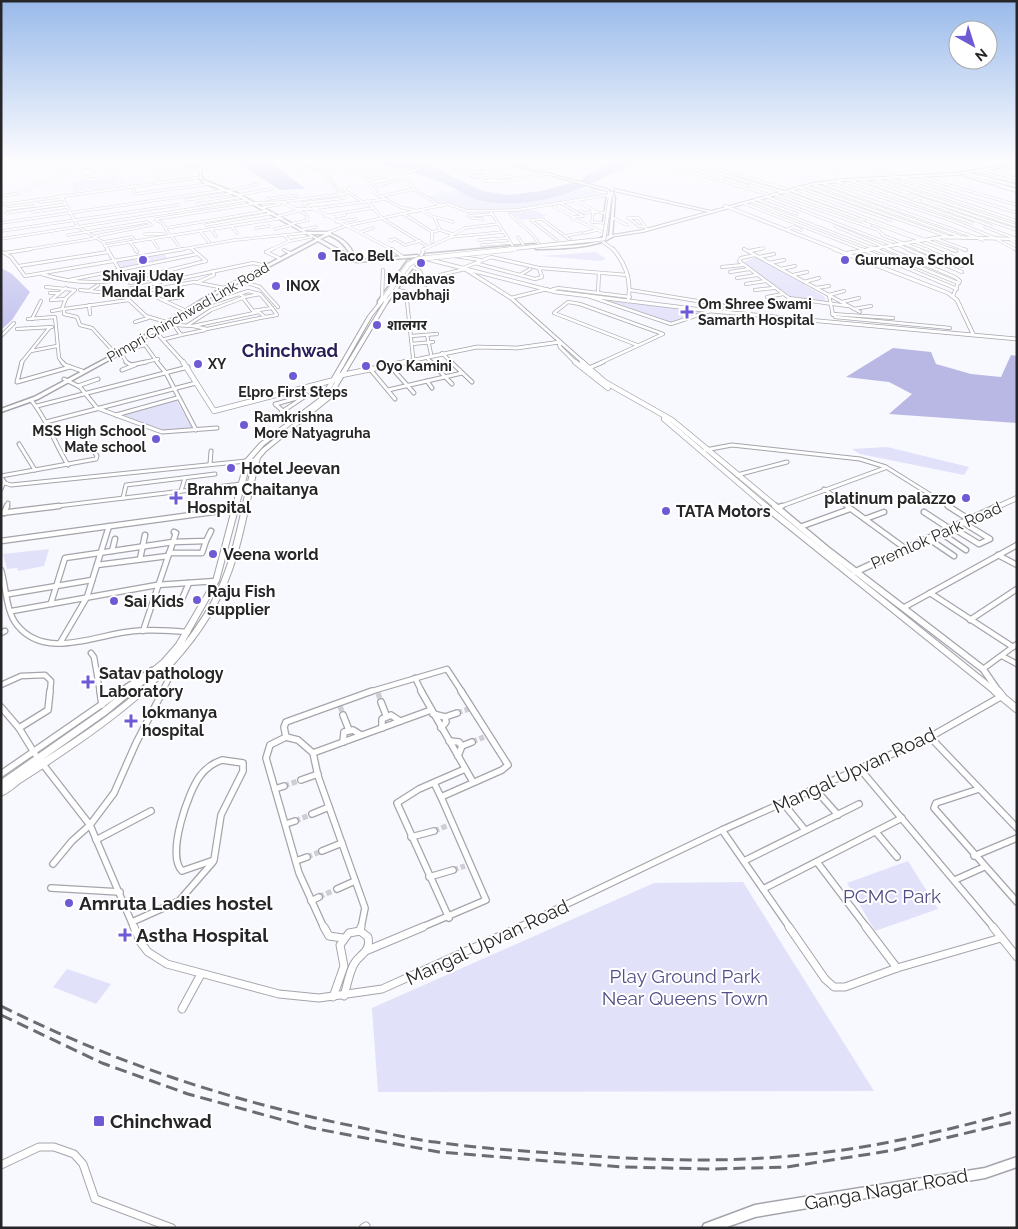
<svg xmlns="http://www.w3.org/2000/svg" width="1018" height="1229" viewBox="0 0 1018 1229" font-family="Raleway,'Noto Sans Devanagari',sans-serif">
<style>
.green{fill:#e2e1fa}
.forest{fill:#b9b7e3}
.water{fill:#c3c2ee}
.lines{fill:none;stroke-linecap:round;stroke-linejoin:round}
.minor-tunnel{stroke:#ceced4;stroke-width:5.5;stroke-dasharray:5.5 2.5;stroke-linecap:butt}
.minor-far5-casing{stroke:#a4a4ab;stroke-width:3}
.minor-far4-casing{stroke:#a4a4ab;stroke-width:4}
.minor-far3-casing{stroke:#a4a4ab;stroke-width:5}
.minor-far2-casing{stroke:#a4a4ab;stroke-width:7}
.minor-far1-casing{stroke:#a4a4ab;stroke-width:8}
.minor-casing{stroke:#a4a4ab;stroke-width:9}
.tertiary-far4-casing{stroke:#a4a4ab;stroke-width:4}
.tertiary-far3-casing{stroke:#a4a4ab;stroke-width:4.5}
.tertiary-far2-casing{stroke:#a4a4ab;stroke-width:6}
.tertiary-far1-casing{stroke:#a4a4ab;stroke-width:8}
.tertiary-casing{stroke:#a4a4ab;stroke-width:9}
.secondary-casing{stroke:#a4a4ab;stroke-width:3}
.primary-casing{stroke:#a4a4ab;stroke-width:2}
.minor-far5{stroke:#fff;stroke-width:2}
.minor-far4{stroke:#fff;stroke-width:2.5}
.minor-far3{stroke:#fff;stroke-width:3}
.minor-far2{stroke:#fff;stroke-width:4.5}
.minor-far1{stroke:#fff;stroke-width:5.5}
.minor{stroke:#fff;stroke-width:7}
.tertiary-far4{stroke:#fff;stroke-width:2.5}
.tertiary-far3{stroke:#fff;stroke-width:3}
.tertiary-far2{stroke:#fff;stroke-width:4.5}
.tertiary-far1{stroke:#fff;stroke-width:5.5}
.tertiary{stroke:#fff;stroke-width:7}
.secondary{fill:#fff;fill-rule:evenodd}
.primary{fill:#fff;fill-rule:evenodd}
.rail{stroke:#6c6c70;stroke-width:3;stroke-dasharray:12 6;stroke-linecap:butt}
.primary-bridge-far1-casing{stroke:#a4a4ab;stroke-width:4.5;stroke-linecap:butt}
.primary-bridge-casing{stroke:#a4a4ab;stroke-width:5.5;stroke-linecap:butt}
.primary-bridge-far1{stroke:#fff;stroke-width:3}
.primary-bridge{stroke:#fff;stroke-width:4.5}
.poi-dot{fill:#6e5ad4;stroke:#fff;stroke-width:2}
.labels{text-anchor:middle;stroke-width:4;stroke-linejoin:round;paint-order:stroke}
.far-poi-label{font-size:14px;font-weight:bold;fill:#262628;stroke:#fff;text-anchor:start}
.far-street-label{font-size:14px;fill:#262628;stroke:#fff}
.poi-label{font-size:16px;font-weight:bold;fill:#262628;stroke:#fff;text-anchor:start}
.street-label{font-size:16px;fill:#262628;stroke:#fff}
.far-district-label{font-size:18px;font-weight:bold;fill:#291e58;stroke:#fff}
.near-street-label{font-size:19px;fill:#262628;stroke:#fff}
.near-park-label{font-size:19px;fill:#534e87;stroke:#fff}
.near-poi-label{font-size:19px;font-weight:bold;fill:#262628;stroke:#fff;text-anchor:start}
</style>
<rect width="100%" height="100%" fill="#f8f8ff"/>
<!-- green -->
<g class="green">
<path d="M114 178 119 186 74 192 71 183Z"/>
<path d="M591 187 603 194 533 208 468 211 450 203 441 204 428 197 443 191 449 193 452 190 469 195 467 196C474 200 481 200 489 200 523 203 557 197 591 187Z"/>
<path d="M535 210 548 216 521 220 509 211Z"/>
<path d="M164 252 168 260 118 269 113 261Z"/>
<path d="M596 252 606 259 600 261 541 256Z"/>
<path d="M757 257 824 296 826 303 790 299 743 262Z"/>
<path d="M586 297 709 312V313L670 324Z"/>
<path d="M175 398 194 430 163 431 119 413Z"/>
<path d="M887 447 969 467 964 475 860 454 852 449Z"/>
<path d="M49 549 44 566 18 571 17 568 7 569 3 554Z"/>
<path d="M908 861 938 909 875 931 847 883Z"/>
<path d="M743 882 874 1091 378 1092 372 1008 654 883Z"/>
<path d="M67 969 111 984 96 1004 53 987Z"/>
</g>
<!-- forest -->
<g class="forest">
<path d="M234 161H268L306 189 280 190Z"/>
<path d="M893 348 931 352 936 364 971 374 1001 377 1011 355 1017 356V423L889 414 912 394 889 382 846 377Z"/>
</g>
<!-- water -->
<g class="water">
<path d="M363 161H400L428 165 483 191 509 195 541 191 575 182 614 161H636C632 168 614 171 606 176 569 198 517 210 474 199 466 196 457 189 447 185 420 174 392 165 363 161Z"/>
<path d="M1 268 12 274 30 292 12 320 1 330Z"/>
</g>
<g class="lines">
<!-- minor-tunnel -->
<g class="minor-tunnel">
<path d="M378 693 381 702"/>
<path d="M340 706 343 715"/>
<path d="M457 713 469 709"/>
<path d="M472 742 484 737"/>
<path d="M284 786 301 780"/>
<path d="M295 821 312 814"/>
<path d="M434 831 449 825"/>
<path d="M307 857 322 851"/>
<path d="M453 870 465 866"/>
<path d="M319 897 337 889"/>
</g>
<!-- minor-far5 casing -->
<g class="minor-far5-casing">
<g id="minor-far5">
<path d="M165 161 188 162"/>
<path d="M440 161 403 174 413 183 412 186 416 191 441 206"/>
<path d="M457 161 501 172 476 177 454 168 467 165"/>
<path d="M651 161 767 194"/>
<path d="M677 161 787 193 858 218"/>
<path d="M827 161 839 179"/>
<path d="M82 163 83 181"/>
<path d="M101 163 127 186"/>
<path d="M702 164 786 189"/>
<path d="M1002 165 1017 169"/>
<path d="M869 166 899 177"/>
<path d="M28 167 21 166 30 161"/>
<path d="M81 168 99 166"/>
<path d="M298 168 323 170V167L341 161"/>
<path d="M198 169 210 167"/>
<path d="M986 170 1017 179"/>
<path d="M978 171 1017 182"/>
<path d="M466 172H482L485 168"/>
<path d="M154 173 197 168"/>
<path d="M368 173 387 170 403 174"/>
<path d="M361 174 376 187 375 193 400 207 418 211"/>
<path d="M917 176 1017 205"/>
<path d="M83 177 95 176 91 167"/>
<path d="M901 177 1017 213"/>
<path d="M515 178 510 176 485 181H505L546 174"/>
<path d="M887 178 1017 221"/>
<path d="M367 179 385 177"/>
<path d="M725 179 748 186"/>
<path d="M859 179 912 198"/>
<path d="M875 179 1017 226"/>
<path d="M849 180 972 223"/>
<path d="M834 181 953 221 1000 240"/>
<path d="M159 182 153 169 191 164"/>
<path d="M822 183 983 240"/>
<path d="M813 184 964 238"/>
<path d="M132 185 135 194 209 184"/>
<path d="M349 186 343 189 363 202"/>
<path d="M375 186 407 178"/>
<path d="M805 186 952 238"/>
<path d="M798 187 891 220"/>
<path d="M790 190 953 250"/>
<path d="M228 191 257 184"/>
<path d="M341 194 323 170 362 167 368 173"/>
<path d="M773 194 878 230 883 235"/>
<path d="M61 195 78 227 103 242 108 250"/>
<path d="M238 195 271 189"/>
<path d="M911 195 1017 230"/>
<path d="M1 196 20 193 82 163"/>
<path d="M382 196 414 189"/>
<path d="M765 196 893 245"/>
<path d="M267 199 297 195"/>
<path d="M756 199 797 214"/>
<path d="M186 200 233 193"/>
<path d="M575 200 595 211 586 213 580 211"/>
<path d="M367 201 383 219 427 246"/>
<path d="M751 201 878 250"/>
<path d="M922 201 991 226"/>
<path d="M40 202 63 199"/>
<path d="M282 202 296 209H310L386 199"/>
<path d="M250 203 282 202 349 193"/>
<path d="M743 203 864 250"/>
<path d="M198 204 241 197"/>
<path d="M1 205 201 177"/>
<path d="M554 207 574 217 583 216 561 203"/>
<path d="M261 208 280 204"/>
<path d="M313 208 393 250"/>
<path d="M7 209 33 206"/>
<path d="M310 209 303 203 345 198 340 194"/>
<path d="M421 210 434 217 440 230 432 232"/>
<path d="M32 212 67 207"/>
<path d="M491 212 514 248"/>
<path d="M7 213 66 204"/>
<path d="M404 214 432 232V242"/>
<path d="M510 214 533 235 541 247"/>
<path d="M279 216 300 210"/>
<path d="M325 216 372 208"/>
<path d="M468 216 493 214"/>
<path d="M332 217 345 215"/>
<path d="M434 217 453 222"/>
<path d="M472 218 482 219"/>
<path d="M572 218 604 233"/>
<path d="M613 218 627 225"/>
<path d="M628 218H639L645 227 639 226Z"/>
<path d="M156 219 252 204"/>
<path d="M157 220 163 224 169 235"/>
<path d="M867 221 920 240"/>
<path d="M337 222 356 219"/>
<path d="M862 222 870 225"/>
<path d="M1 223 226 190"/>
<path d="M605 223 592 222 593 212 606 213"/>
<path d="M291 224 308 220 306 215 298 209"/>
<path d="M206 225 273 213"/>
<path d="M231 226 237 233"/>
<path d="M835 226 891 250"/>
<path d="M645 227 647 229"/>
<path d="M985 227 1017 239"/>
<path d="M166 228 266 211"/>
<path d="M256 228 269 226"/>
<path d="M211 229 216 236"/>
<path d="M275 229 292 225"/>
<path d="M300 230 316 227"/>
<path d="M440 230 452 234"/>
<path d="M786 230 794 227 801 230"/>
<path d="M1 231 178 205"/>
<path d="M200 231 209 242"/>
<path d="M361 232 373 228"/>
<path d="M327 233 345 226 448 204 467 211 517 210 608 195"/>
<path d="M584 233 597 230"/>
<path d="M145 234H163"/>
<path d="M68 235 147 222 150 224"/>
<path d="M171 235 178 245"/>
<path d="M882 235 921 250"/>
<path d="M96 236 151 225"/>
<path d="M450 236 465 228 498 224"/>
<path d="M565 236 581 233"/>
<path d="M518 237 524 246"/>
<path d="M151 238 158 248"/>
<path d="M934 238 966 250"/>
<path d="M1 239 247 200"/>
<path d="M479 240 507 238"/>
<path d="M557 240 531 220 542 219 573 242"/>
<path d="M998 240 1017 250"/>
<path d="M1011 240 1017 243"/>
<path d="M290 241 311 237"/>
<path d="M392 241 390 240 395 239 405 245 420 241"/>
<path d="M913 241 936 250"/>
<path d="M103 242 132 237 135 241"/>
<path d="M130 242 136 250"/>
<path d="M896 244 910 250"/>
<path d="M482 245 510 243"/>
<path d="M105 246 282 218"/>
<path d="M191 248 193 250"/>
<path d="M744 249 746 250"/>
<path d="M24 250 97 238"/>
<path d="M177 250 235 240 305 233"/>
<path d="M270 250 290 241 284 235"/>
<path d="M422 250 451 237 503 232"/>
<path d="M754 250 764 248"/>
</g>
</g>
<!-- minor-far4 casing -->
<g class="minor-far4-casing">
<g id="minor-far4">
<path d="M107 249 125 279"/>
<path d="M135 249 137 252"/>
<path d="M192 249 206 261"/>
<path d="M392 249 403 257"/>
<path d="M744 249 860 312"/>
<path d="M861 249 957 289"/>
<path d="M875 249 958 283 953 296"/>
<path d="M888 249 955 277 960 281 959 283"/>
<path d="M907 249 962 272"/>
<path d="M917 249 962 266"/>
<path d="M932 249 961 260"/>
<path d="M950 249 956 251"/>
<path d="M963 249 966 250"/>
<path d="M1015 249 1017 250"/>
<path d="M284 250 290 253"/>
<path d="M1 251 11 257 25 276 184 249"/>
<path d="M749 251 761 249"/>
<path d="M266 252 273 249"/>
<path d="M266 252 279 258"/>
<path d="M5 253 31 249"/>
<path d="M755 255 741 258 739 261 789 298 848 306"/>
<path d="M421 256 424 249"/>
<path d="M455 256 480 260"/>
<path d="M759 257 774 254"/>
<path d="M475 263 535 279 542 277 539 268"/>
<path d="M770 263 784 260"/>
<path d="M19 266 108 252"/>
<path d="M411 266 420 271 426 285"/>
<path d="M722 267 743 265"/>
<path d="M463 268 491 257 539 268 628 275"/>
<path d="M781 269 795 266"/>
<path d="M730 272 749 269"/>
<path d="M42 274C97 293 151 274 206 261"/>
<path d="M440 275 465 269"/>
<path d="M520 275 530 269"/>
<path d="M793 275 807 272"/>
<path d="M133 277 138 281 148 279 142 276"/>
<path d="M183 278 253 263 268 266"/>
<path d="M737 278 757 275"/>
<path d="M69 280 197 254"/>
<path d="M238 280 260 287 278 307"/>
<path d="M194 282 224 288"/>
<path d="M198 282 214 275 213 271"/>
<path d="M804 282 819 278"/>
<path d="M130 283 138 281"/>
<path d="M746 284 765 281"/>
<path d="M98 285 89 291 109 293 161 282"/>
<path d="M46 287 75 290 66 298 62 309H64V314L77 317 80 325 92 328 115 353 145 345 158 363"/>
<path d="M816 288 829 286"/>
<path d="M128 289 141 292 194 282"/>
<path d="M395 289 406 292 413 357"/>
<path d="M80 290 89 291"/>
<path d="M551 290 558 288 630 297"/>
<path d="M630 290 722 305 726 307 724 311"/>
<path d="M755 290 774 288"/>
<path d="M50 293H59"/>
<path d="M598 293 599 273"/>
<path d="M239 294 248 291 260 294 245 297"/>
<path d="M585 295 671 324 713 310"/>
<path d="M146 297 154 296 184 310H189"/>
<path d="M382 297 383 270"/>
<path d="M767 297 783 294"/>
<path d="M243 298 253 311 272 308 260 294"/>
<path d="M511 298 547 289"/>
<path d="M51 300 66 288"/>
<path d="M51 300 66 299"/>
<path d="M163 300 181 297"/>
<path d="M842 302 859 298"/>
<path d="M89 305 90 314"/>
<path d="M788 307 789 298"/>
<path d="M64 309 129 300 146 316 169 323"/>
<path d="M854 309 871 306"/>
<path d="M52 311 62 309"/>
<path d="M259 312 265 317 207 329 193 326Z"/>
<path d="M832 314 893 318"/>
<path d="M835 314V317L950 328"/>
<path d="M833 315 829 295 844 291"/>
<path d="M265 317 277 315 272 308"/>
<path d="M28 319 55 317 59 358 63 363"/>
<path d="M32 319 41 301"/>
<path d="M135 322 148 318"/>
<path d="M175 325 193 326"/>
<path d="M17 329 52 327"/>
<path d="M181 335 205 330"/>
<path d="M427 335 431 354"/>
<path d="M1 336 14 323"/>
<path d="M411 336 437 334"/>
<path d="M165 339 181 335 174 325 205 305 239 294 245 297 211 310 188 325"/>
<path d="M412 344 433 342"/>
<path d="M31 351 57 346"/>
<path d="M121 353 127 363"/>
<path d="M442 353 452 363"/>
<path d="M428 359 432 363"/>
<path d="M406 361 408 363"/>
<path d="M21 363 50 327"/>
<path d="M141 363 158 359"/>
<path d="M600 363 663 334 580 304 568 302 554 313 637 345"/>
</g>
</g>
<!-- minor-far3 casing -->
<g class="minor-far3-casing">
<g id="minor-far3">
<path d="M22 362 17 382 70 367"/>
<path d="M62 362 65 365 82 371"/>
<path d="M126 362 131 365 146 362"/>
<path d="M157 362 166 373 196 430"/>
<path d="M407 362 412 368"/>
<path d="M431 362 452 384"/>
<path d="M451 362 472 382"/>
<path d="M391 367 414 393"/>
<path d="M589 368 603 362"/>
<path d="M370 369 395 399"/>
<path d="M122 370 135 365"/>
<path d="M64 379 80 387 97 408 162 432 217 428"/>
<path d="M427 381 432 388"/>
<path d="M78 386 98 379"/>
<path d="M388 390 462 373"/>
<path d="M307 395 283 411 275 404H276Z"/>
<path d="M31 400C47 419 55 444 68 465"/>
<path d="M37 406 188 367"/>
<path d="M282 411 281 413 296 419"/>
<path d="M116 415 177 398"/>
<path d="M46 422 196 383"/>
<path d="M19 444 35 470"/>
<path d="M705 450 732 445 860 459 886 467 950 507"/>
<path d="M210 464 211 451"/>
<path d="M737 475 787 462"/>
<path d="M1 476 96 459 97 456 83 436"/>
<path d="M1 477 5 483 11 485 256 460"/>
<path d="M1 489 4 482"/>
<path d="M824 489 849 507"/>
<path d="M181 491 185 478"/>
<path d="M123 498 126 485 215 474"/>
<path d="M6 507 8 503"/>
<path d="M49 507 241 484"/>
<path d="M779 507 885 468"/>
</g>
</g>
<!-- minor-far2 casing -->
<g class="minor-far2-casing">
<g id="minor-far2">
<path d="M847 506 906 549"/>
<path d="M948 506 970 520"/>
<path d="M777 508 782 506"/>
<path d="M924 512 950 529"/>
<path d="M1 513 59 506"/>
<path d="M4 513 7 506"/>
<path d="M865 519 884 512"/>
<path d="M800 527 850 509"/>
<path d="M953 528 979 544 990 539 964 523"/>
<path d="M941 533 966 550"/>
<path d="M929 539 954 556"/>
<path d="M1 541 235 509"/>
<path d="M112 551 115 539"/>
<path d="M169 553H202L206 541"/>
<path d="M998 555 1017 565"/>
<path d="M140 559 145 535"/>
<path d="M97 565 168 556"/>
<path d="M1 570C6 586 6 612 17 625 46 661 97 634 134 631 152 629 170 631 188 632"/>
<path d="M930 593 1013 647"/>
<path d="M9 594 92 580"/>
<path d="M182 599 189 583"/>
<path d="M51 603 65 558 173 542 206 541 211 531"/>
<path d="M903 608 1017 545"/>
<path d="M12 611 157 585 216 581"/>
<path d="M970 620 1017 589"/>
<path d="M143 631 176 533 174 532"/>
<path d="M1 633 5 631"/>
<path d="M60 643 87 597 109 526"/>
<path d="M91 653 94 657 100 692"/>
<path d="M1002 656 1017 664"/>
<path d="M983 669 1017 644"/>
<path d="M415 678 422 692"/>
<path d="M1 685 21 676 45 675 51 681 50 692"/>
<path d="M119 692 152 670"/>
<path d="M162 692 168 680 163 672"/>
<path d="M369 692 447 669 462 692"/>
</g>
</g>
<!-- minor-far1 casing -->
<g class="minor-far1-casing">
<g id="minor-far1">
<path d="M100 691 102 705"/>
<path d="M421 691 473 782"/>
<path d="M381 702 386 715"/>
<path d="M1 707 19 728 35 754"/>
<path d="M433 714 445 717 446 722 441 728"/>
<path d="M343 715 349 730"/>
<path d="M445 717 457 713"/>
<path d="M19 728 48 710 50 691"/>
<path d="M382 728V719L391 715 400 721"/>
<path d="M286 737 284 727 286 722 372 691"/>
<path d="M930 737 1017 828"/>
<path d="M449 741 459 742 462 746 458 756"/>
<path d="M343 742 344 732 353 730 361 735"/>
<path d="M462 746 472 742"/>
<path d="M313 753 431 710"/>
<path d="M222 760 243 763V771L221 815 214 860 182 871C166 855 188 792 200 776 206 768 213 763 222 760Z"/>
<path d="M45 767 90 825 134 928"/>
<path d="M860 769 994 928"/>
<path d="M1 774 121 691"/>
<path d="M301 780 318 774"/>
<path d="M434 783 441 797"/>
<path d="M275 789 284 786"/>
<path d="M815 789 838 815"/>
<path d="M979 789 936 803 934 808 1017 902"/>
<path d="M783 803 805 830"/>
<path d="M312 814 329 807"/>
<path d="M286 824 295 821"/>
<path d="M722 830 790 928"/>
<path d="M876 832 897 857"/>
<path d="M411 837 434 831"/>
<path d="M96 840 151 811"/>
<path d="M322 851 342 843"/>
<path d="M974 856 1017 838"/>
<path d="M296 861 307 857"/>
<path d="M744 861 859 804"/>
<path d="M817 862 867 928"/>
<path d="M53 864 72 841 90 825 114 793 136 743 163 691"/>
<path d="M429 877 453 870"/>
<path d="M955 880 984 867"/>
<path d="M51 888 120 892"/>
<path d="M337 889 355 881"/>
<path d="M763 889 902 818"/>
<path d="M311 901 319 897"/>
<path d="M449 918 397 803 419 789 465 769"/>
<path d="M132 922 179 901 213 862"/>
<path d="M324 928 299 873 266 758 270 745 286 737 298 740 313 753 318 776 365 908 361 928"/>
<path d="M420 928 486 900 441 797 502 770 508 765 461 691"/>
<path d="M517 928 722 830 930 737 1002 696"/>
</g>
</g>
<!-- minor casing -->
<g class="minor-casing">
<g id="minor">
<path d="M134 927 141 943 148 952 167 964 279 994 319 998 382 989 520 927"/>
<path d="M324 927 329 936 343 938"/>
<path d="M789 927 825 979 834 987H845L897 968 1001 938"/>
<path d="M866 927 897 968"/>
<path d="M993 927 1017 957"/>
<path d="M360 931 361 927"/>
<path d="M368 950 423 927"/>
<path d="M333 997 344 966 340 945 349 933 360 931 368 937C371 953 360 953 354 964 349 973 347 986 344 996"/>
<path d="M182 1009 201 974"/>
<path d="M1 1165 39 1147H54L74 1154 83 1164 95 1199 172 1228"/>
<path d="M363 1228 366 1226"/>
</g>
</g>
<!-- tertiary-far4 casing -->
<g class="tertiary-far4-casing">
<g id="tertiary-far4">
<path d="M968 174 1017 186"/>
<path d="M1000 186 1017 191"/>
<path d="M725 206 838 250"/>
<path d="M599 239 614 250"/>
<path d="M866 250 942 237 1017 239"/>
</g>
</g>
<!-- tertiary-far3 casing -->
<g class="tertiary-far3-casing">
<g id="tertiary-far3">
<path d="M613 249C626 264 632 281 628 301"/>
<path d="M834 249 948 293 957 300 973 334"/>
<path d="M848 253 873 249"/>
<path d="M427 259 556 292 711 311 1017 339"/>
<path d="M465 269 511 298 584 363"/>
<path d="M154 330 184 363"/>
<path d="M559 342 560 347 576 363"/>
<path d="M400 363 477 347 517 348 560 342"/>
</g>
</g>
<!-- tertiary-far2 casing -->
<g class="tertiary-far2-casing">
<g id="tertiary-far2">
<path d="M183 362 214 411 338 379"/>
<path d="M575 362 608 388"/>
<path d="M582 362 605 382 672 420 777 507"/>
<path d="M337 376 406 362"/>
<path d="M664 419 767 507"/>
<path d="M997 507 1017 498"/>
</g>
</g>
<!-- tertiary-far1 casing -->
<g class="tertiary-far1-casing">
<g id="tertiary-far1">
<path d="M765 506 996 692"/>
<path d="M775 506 829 551 983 669 999 692"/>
<path d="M855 572 999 506"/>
</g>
</g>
<!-- tertiary casing -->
<g class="tertiary-casing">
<g id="tertiary">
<path d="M995 691 1017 709"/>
<path d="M998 691 1002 696"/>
</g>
</g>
<!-- secondary casing -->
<g class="secondary-casing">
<g id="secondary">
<path d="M185 161H188L201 169 202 179 206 181 239 194 307 232H331V234C339 237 346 241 351 249 353 253 354 257 358 260L417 255 419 256 417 257 357 262 353 261 318 241 211 297 120 354 38 399 1 412V409L34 397 118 352 209 295 316 239 237 196 204 183 200 179 199 170ZM310 234H325L318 238ZM329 235C339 239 346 245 351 256L320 239Z"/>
<path d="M608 194 609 195 607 222 605 223 603 222 607 195Z"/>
<path d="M612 194 615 197 612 237C596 248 556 249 536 249L535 248 537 247C559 245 591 248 609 236L613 197 611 195Z"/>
<path d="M534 244 536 245 535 246 426 256 424 255 426 254Z"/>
<path d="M408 260 411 261 380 303H378V301Z"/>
<path d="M414 261 417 262 387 303H385V301Z"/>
<path d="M1017 1157V1167L985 1178 755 1217 724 1228H702L704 1224 755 1205 985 1168Z"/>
</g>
</g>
<!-- primary casing -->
<g class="primary-casing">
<g id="primary">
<path d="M498 161H502L607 189 609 190 610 193 611 191 614 192 611 199H609L607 191Z"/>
<path d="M1017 163V165L957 175 846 181 813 185 643 232 603 238 601 237 642 230 708 212 614 191 615 189 711 211 813 183 846 179 957 173Z"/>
<path d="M963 174 1017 189V191L963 176Z"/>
<path d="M384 296H386L388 302 330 399 266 451 260 458C248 502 243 549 224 590 189 666 120 717 52 762 42 769 31 776 20 783 14 788 8 793 1 796V780L101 710 162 660 176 644 213 581 245 460 260 443 321 397 368 316ZM384 301V302L326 397 372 316ZM308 412 262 449 254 458C242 501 236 551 217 591 208 610 197 626 184 643L219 581 251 460 264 445ZM157 673C124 707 82 734 42 760L107 714Z"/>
</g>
</g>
<!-- minor-far5 -->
<use href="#minor-far5" class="minor-far5"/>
<!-- minor-far4 -->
<use href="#minor-far4" class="minor-far4"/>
<!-- minor-far3 -->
<use href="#minor-far3" class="minor-far3"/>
<!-- minor-far2 -->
<use href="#minor-far2" class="minor-far2"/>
<!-- minor-far1 -->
<use href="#minor-far1" class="minor-far1"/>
<!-- minor -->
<use href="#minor" class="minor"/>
<!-- tertiary-far4 -->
<use href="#tertiary-far4" class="tertiary-far4"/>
<!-- tertiary-far3 -->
<use href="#tertiary-far3" class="tertiary-far3"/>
<!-- tertiary-far2 -->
<use href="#tertiary-far2" class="tertiary-far2"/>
<!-- tertiary-far1 -->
<use href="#tertiary-far1" class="tertiary-far1"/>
<!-- tertiary -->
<use href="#tertiary" class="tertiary"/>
<!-- secondary -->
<use href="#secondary" class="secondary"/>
<!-- primary -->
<use href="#primary" class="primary"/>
<!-- rail -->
<g class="rail">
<path d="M1 1006C115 1063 233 1102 358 1127 383 1132 409 1139 435 1142 482 1149 529 1151 576 1155 651 1160 726 1163 801 1155 875 1148 946 1131 1017 1111"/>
<path d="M1 1015 102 1063 188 1094 312 1128 439 1152 622 1167 712 1169 787 1167 895 1150 1017 1121"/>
</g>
<!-- primary-bridge-far1 casing -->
<g class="primary-bridge-far1-casing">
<path id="primary-bridge-far1" d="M502 250 604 239 610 198"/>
</g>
<!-- primary-bridge casing -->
<g class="primary-bridge-casing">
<path id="primary-bridge" d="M385 297 409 264 418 259 514 249"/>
</g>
<!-- primary-bridge-far1 -->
<use href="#primary-bridge-far1" class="primary-bridge-far1"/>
<!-- primary-bridge -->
<use href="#primary-bridge" class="primary-bridge"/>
</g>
<!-- sky -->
<linearGradient id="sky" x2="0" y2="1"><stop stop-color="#99baea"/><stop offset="0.48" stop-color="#fcfcff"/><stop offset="1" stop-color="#fcfcff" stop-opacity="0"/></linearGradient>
<rect width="1018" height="333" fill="url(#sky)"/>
<!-- markers -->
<g class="poi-dot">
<circle cx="322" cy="256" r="5"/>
<circle cx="143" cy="260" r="5"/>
<circle cx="845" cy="260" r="5"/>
<circle cx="421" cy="263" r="5"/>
<circle cx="276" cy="286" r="5"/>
<path d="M684.5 304.5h5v5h5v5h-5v5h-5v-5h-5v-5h5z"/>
<circle cx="377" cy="325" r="5"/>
<circle cx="198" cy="364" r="5"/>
<circle cx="366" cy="366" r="5"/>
<circle cx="293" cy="376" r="5"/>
<circle cx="244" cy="425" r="5"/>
<circle cx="156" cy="439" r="5"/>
<circle cx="231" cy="468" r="5"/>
<path d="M173.5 490.5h5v5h5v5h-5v5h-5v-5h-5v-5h5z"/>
<circle cx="966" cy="498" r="5"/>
<circle cx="666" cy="511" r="5"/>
<circle cx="213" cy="554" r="5"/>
<circle cx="197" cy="600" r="5"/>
<circle cx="114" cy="601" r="5"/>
<path d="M85.5 674.5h5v5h5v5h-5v5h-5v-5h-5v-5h5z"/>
<path d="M128.5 713.5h5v5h5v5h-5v5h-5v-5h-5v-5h5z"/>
<circle cx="69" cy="903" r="5"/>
<path d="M122.5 927.5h5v5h5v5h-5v5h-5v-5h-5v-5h5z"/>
<rect x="93" y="1115" width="12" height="12" rx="2.5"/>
</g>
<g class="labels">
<!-- far-poi labels -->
<g class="far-poi-label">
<text x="332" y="261">Taco Bell</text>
<text x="855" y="265">Gurumaya School</text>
<text x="143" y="281" text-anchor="middle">Shivaji Uday<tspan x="143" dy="16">Mandal Park</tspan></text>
<text x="421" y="284" text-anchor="middle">Madhavas<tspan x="421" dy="16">pavbhaji</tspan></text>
<text x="286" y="291">INOX</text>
<text x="698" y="309">Om Shree Swami<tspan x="698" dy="16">Samarth Hospital</tspan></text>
<text x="387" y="330">शालगर</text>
<text x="208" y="369">XY</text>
<text x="376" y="371">Oyo Kamini</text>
<text x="293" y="397" text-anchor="middle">Elpro First Steps</text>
<text x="254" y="422">Ramkrishna<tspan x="254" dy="16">More Natyagruha</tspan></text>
<text x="146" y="436" text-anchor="end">MSS High School<tspan x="146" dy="16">Mate school</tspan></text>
</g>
<!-- far-street labels -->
<g class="far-street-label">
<text transform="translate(188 312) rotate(-30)" y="5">Pimpri Chinchwad Link Road</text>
</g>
<!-- poi labels -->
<g class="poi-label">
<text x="241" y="474">Hotel Jeevan</text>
<text x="187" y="495">Brahm Chaitanya<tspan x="187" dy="18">Hospital</tspan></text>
<text x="956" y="504" text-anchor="end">platinum palazzo</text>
<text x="676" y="517">TATA Motors</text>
<text x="223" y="560">Veena world</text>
<text x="207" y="597">Raju Fish<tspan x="207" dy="18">supplier</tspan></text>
<text x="124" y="607">Sai Kids</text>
<text x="99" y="679">Satav pathology<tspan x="99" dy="18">Laboratory</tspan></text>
<text x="142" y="718">lokmanya<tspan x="142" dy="18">hospital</tspan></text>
</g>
<!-- street labels -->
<g class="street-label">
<text transform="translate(936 535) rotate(-24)" y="6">Premlok Park Road</text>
</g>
<!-- far-district labels -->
<g class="far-district-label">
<text x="290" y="357">Chinchwad</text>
</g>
<!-- near-street labels -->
<g class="near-street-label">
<text transform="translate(854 770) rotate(-25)" y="7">Mangal Upvan Road</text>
<text transform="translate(487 942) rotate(-25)" y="7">Mangal Upvan Road</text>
<text transform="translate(886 1189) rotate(-10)" y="7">Ganga Nagar Road</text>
</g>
<!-- near-park labels -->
<g class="near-park-label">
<text x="892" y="903">PCMC Park</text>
<text x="685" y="983">Play Ground Park<tspan x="685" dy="22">Near Queens Town</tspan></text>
</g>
<!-- near-poi labels -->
<g class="near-poi-label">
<text x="79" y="910">Amruta Ladies hostel</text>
<text x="136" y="942">Astha Hospital</text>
<text x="110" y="1128">Chinchwad</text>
</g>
</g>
<!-- border -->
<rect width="1018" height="1229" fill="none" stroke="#262628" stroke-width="5"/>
<!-- north arrow -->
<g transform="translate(973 45) rotate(141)"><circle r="24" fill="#ffffff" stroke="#a8a8a9"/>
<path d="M0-4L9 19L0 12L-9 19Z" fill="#6e5ad4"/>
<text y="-8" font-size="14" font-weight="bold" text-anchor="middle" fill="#262628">N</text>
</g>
</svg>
